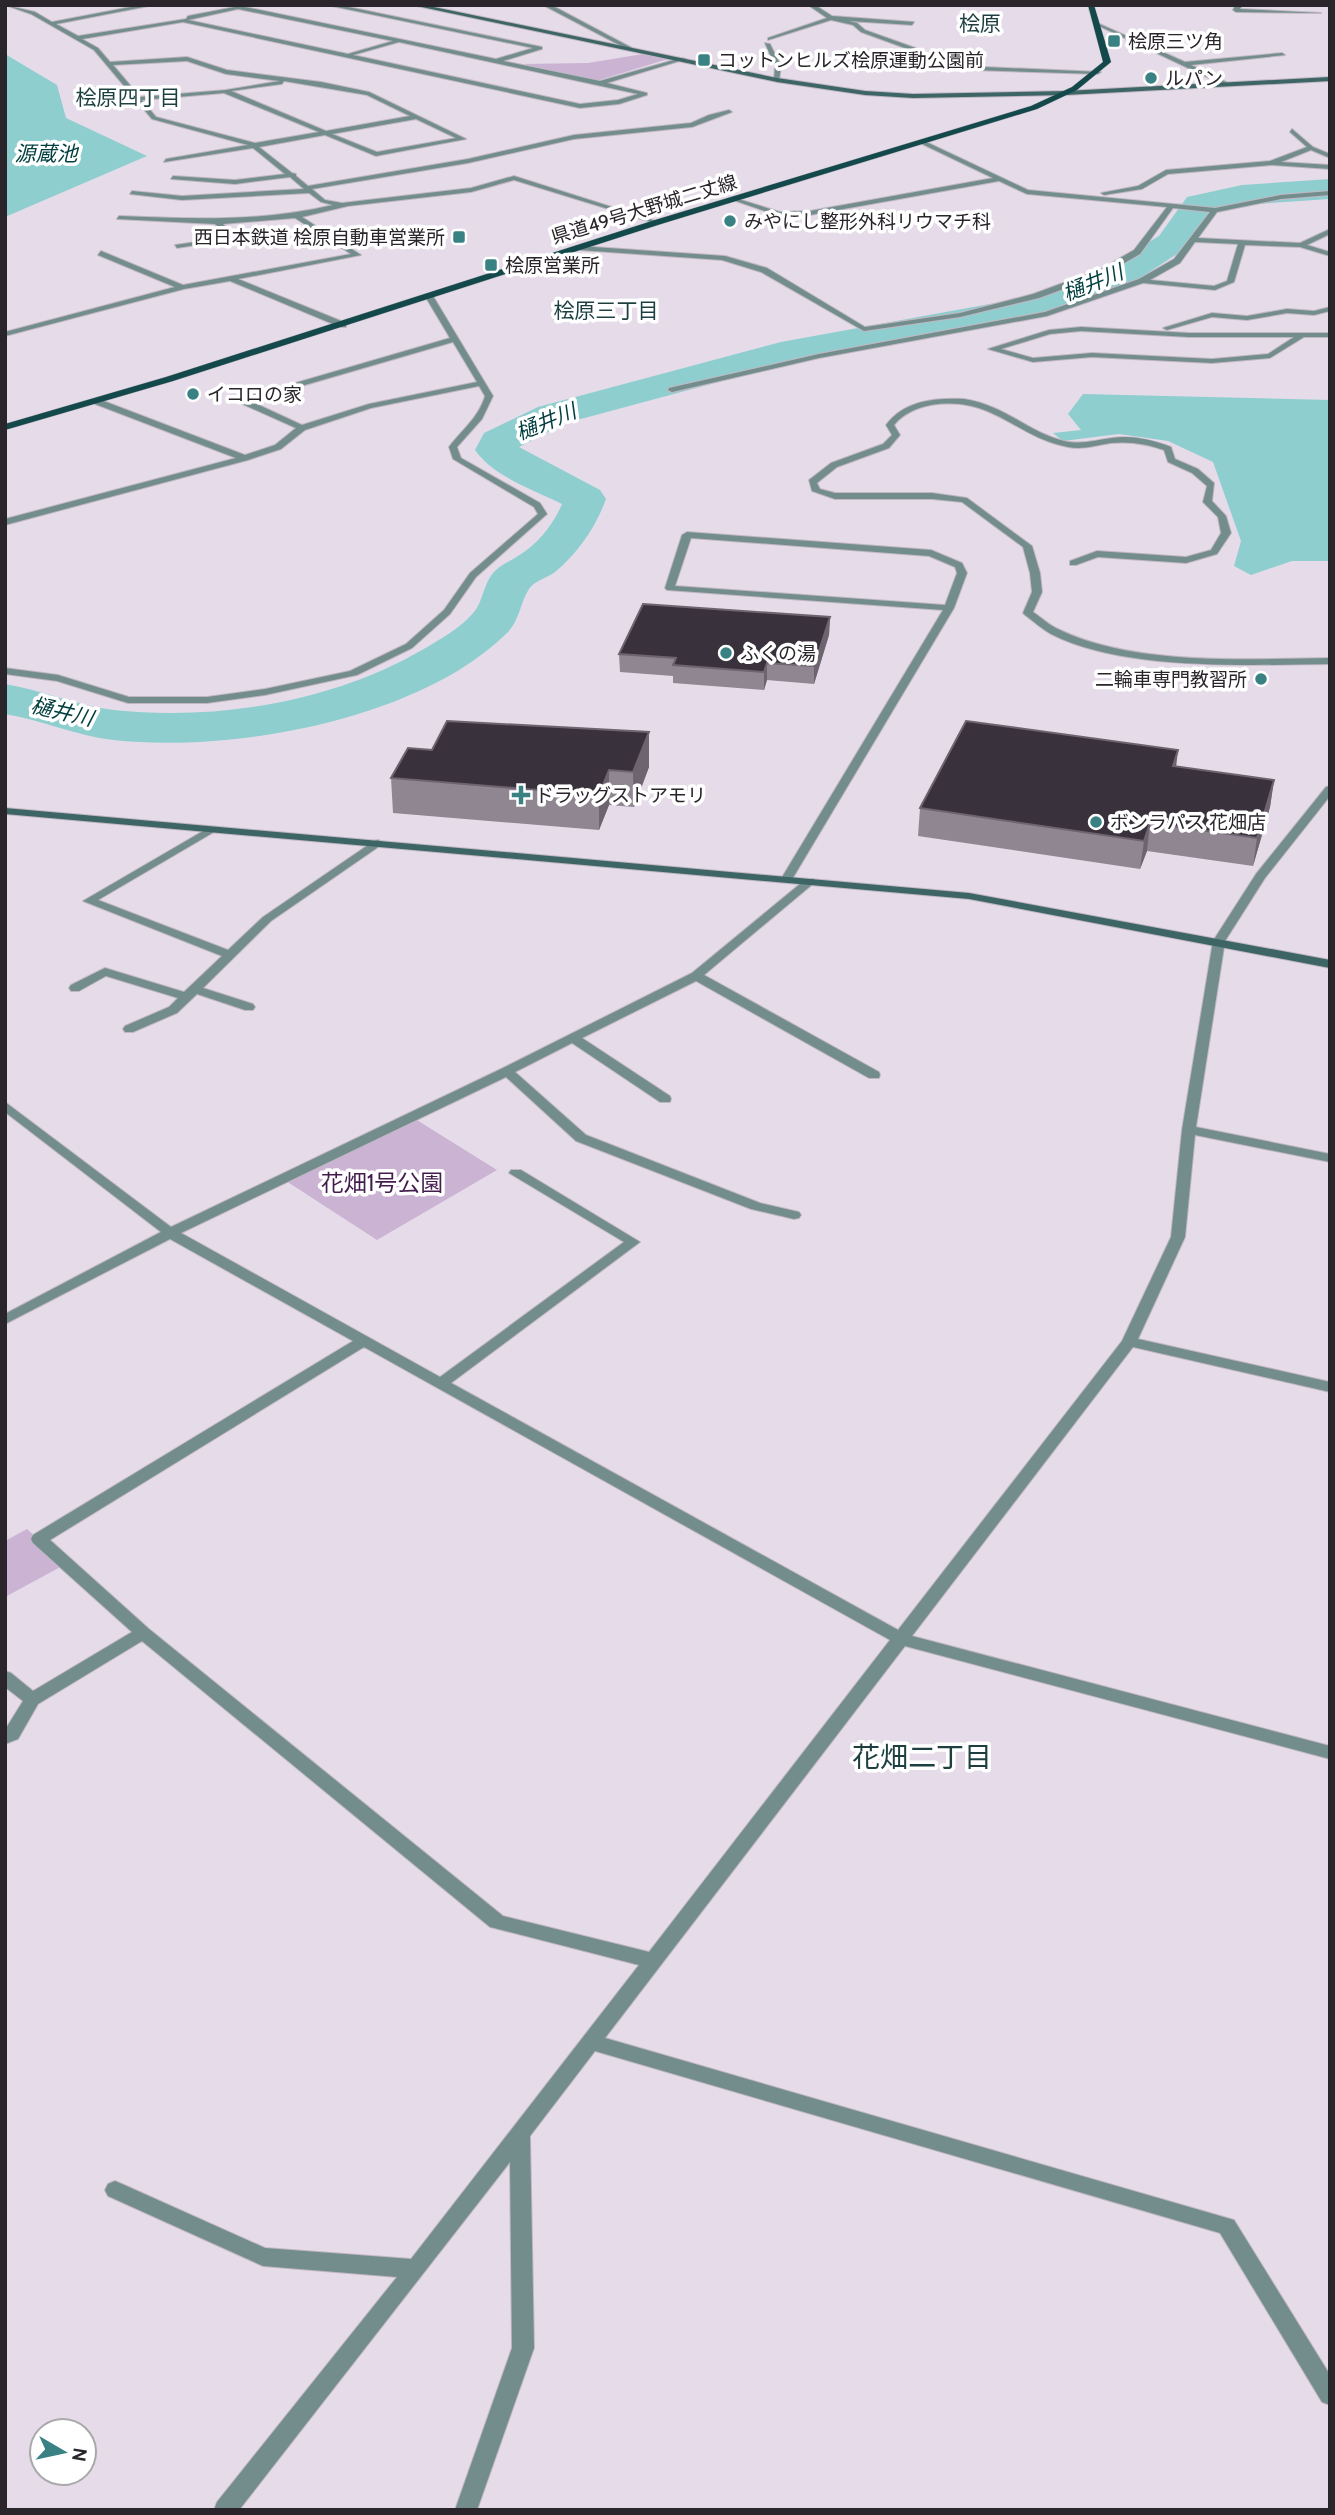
<svg xmlns="http://www.w3.org/2000/svg" width="1335" height="2515" viewBox="0 0 1335 2515" font-family="Cabin,'Noto Sans JP',sans-serif">
<style>
.green{fill:#cbb3d3}
.water{fill:#8fcecf}
.lines{fill:none;stroke-linecap:round;stroke-linejoin:round}
.river{fill:#8fcecf;fill-rule:evenodd}
.street-casing{stroke:#c0b7c3;stroke-width:2}
.secondary-casing{stroke:#c0b7c3;stroke-width:2}
.primary-casing{stroke:#c0b7c3;stroke-width:1}
.street{fill:#738d8d;fill-rule:evenodd}
.secondary{fill:#3e6565;fill-rule:evenodd}
.primary{fill:#13494a;fill-rule:evenodd}
.wall{fill:#908692}
.shaded-wall{fill:#6d646f}
.building{fill:#39313b;stroke:#6d646f;stroke-width:2}
.poi-dot{fill:#398183;stroke:#fff;stroke-width:2.5}
.labels{text-anchor:middle;stroke-width:7;stroke-linejoin:round;paint-order:stroke}
.far-poi-label{font-size:19px;fill:#29252a;stroke:#fff;text-anchor:start}
.far-street-label{font-size:19px;fill:#29252a;stroke:#fff}
.far-quarter-label{font-size:21px;fill:#1d3f40;stroke:#fff}
.far-neighbourhood-label{font-size:21px;fill:#1d3f40;stroke:#fff}
.far-water-label{font-size:21px;font-style:italic;fill:#003d3e;stroke:#fff}
.park-label{font-size:23px;fill:#421c4d;stroke:#fff}
.near-neighbourhood-label{font-size:28px;fill:#1d3f40;stroke:#fff}
</style>
<rect width="100%" height="100%" fill="#e6dce9"/>
<!-- green -->
<g class="green">
<path d="M643 54 668 59 596 81 523 64 588 63Z"/>
<path d="M412 1117 497 1170 377 1240 283 1179Z"/>
<path d="M27 1529 66 1564 5 1597V1541Z"/>
</g>
<!-- water -->
<g class="water">
<path d="M5 54 57 85 66 118 147 156 5 217Z"/>
<path d="M1083 394 1330 400V561H1292L1251 575 1234 566 1241 541 1213 462 1168 441 1119 434 1063 441 1053 433 1081 430 1068 414Z"/>
</g>
<g class="lines">
<!-- river -->
<path class="river" d="M1330 179V199L1242 205 1210 211 1183 250 1128 286 1037 317 785 364 566 423 519 447 600 490 606 499C596 527 578 553 555 572 547 578 534 581 529 589 520 603 520 619 508 632 420 720 233 753 113 740 76 736 42 720 5 714V684C42 690 77 706 114 710 217 721 332 702 422 650 439 640 461 628 474 612 484 600 483 582 496 570 502 564 511 561 518 556 538 544 553 525 562 504 534 490 494 477 475 450L484 433 538 407 781 342 1017 299 1102 270 1159 236 1187 197 1242 185Z"/>
<!-- street casing -->
<g class="street-casing">
<g id="street">
<path d="M5 5 35 12 52 22 141 5H154L56 24 78 36 186 19 188 16 245 5V7L496 59 533 48 327 5H339L542 47V49L503 61 600 81 681 58 686 59 607 83 647 93V95L619 104 580 108 183 22 82 39 98 48 110 62 187 57 227 70 321 82 369 92 466 139 376 156 325 135 259 147 292 173 296 174V176L308 186 468 159 574 135 691 123 709 115 729 110 732 112 692 127 574 139 468 163 312 189 325 200 342 203 471 188 514 176 659 222 654 223 514 180 471 192 348 206 302 217 361 255 238 279 346 323V327H340L230 281 184 289 5 336V332L175 287 98 255 101 251 183 285 351 254 295 218 223 224 236 237V239L177 248 175 245 229 237 215 224 117 219 119 216C192 219 262 222 333 205L321 202 309 193 182 200 130 194 132 191 182 196 304 189 290 177 235 184 171 179 173 176 235 180 285 174 253 148 164 162 166 159 248 145 152 119 94 50 31 14ZM238 9 393 41 348 54 188 20ZM399 42 638 94 618 100 580 104 353 55ZM187 61 226 74 280 81 226 90 140 97 113 65ZM284 81 367 95 410 116 326 131 231 91 282 84ZM224 93 319 132 255 143 156 117 142 100ZM416 119 456 138 377 152 332 134Z"/>
<path d="M543 5H551L632 48 627 49Z"/>
<path d="M808 5H815L832 16 914 22 912 25 849 21 857 23 865 30 921 50 922 60 940 65 1101 72 1098 74 940 69 917 62 916 52 861 32 853 25 831 20 768 40V38L827 18Z"/>
<path d="M1233 5H1242L1240 9 1321 13 1236 12 1233 10 1235 6Z"/>
<path d="M1095 22 1185 62 1282 53 1285 55 1191 65 1228 83 1226 86 1095 24Z"/>
<path d="M765 43 770 44 781 66 779 81 774 80 775 66Z"/>
<path d="M1292 129 1313 147 1330 154V158L1311 150 1281 162 1330 165V169L1272 165 1168 174 1142 189 1104 195 1101 193 1138 186 1166 170 1270 161 1307 147 1290 132Z"/>
<path d="M922 140 1028 190 1215 208 1281 195 1330 191V195L1281 199 1217 212 1198 238 1300 243 1330 229V234L1307 245 1330 252V256L1300 247 1245 245 1234 282 1215 290 1143 283 1047 316 819 358 672 392 668 390 669 388 819 354 1045 312 1139 279 1174 259 1210 212 1173 208 1140 254 1107 273 1039 298 960 317 864 331 761 272 722 260 579 250 575 248 579 246 725 256 767 268 865 327 960 313 1033 294 1101 269 1134 250 1167 207 1027 194 999 181 810 215 779 216 730 199 735 198 780 212 810 211 993 178 920 143ZM1195 242 1238 244 1227 281 1214 286 1150 280 1180 263Z"/>
<path d="M429 294 433 296 493 396 482 419 457 447 461 458 540 503 547 514 476 577 450 614 412 648 357 675 265 695 207 703H128L57 681 5 674V668L58 675 129 697H207L265 689 350 671 406 644 444 610 470 573 538 514 534 507 453 459 449 447C462 430 479 417 485 396L479 386 371 408 305 430 281 449 248 460 5 525V519L236 458 95 404V400H101L245 455 275 445 296 428 240 403V399L450 338 425 296ZM453 342 477 382 369 404 302 425 250 401Z"/>
<path d="M1330 307V311L1314 315 1287 313 1247 320 1212 317 1167 330 1163 328 1212 313 1247 316 1287 309 1314 311Z"/>
<path d="M1081 327 1189 333H1330V337H1304L1270 358 1212 363 1092 357 1033 362 988 349 1049 330ZM1081 331 1189 337H1294L1268 354 1212 359 1092 353 1033 358 1001 349 1050 334Z"/>
<path d="M964 399C1007 406 1027 432 1064 441 1081 445 1096 440 1112 438 1133 435 1152 440 1171 447L1175 459 1198 469 1214 483 1212 501 1226 516 1231 533 1217 554 1186 563 1098 557 1076 565H1070V561L1097 551 1186 557 1211 550 1221 533 1218 517 1203 502 1207 486 1192 473 1168 462 1164 450C1147 444 1130 441 1111 443 1097 445 1083 450 1068 447 1015 437 993 395 931 405 916 408 904 413 894 425L900 435 889 448 837 467 817 483 820 489 835 493H932L967 498 1032 546 1040 573 1042 592 1033 612C1042 618 1050 626 1060 630 1136 666 1247 659 1330 658V664C1249 665 1123 671 1051 634 1042 629 1033 621 1025 615L1023 613 1032 592 1030 573 1023 547 962 502 932 499H835L812 491 809 480 831 463 883 444 892 435 886 425C905 400 935 398 964 399Z"/>
<path d="M687 532 931 550 962 563 967 573 954 608 791 881H783L781 879 943 610 667 590 665 588 682 535ZM691 538 929 556 955 567 957 573 945 605 675 586Z"/>
<path d="M1330 786V796L1265 878 1225 941 1196 1127 1330 1154V1162L1195 1135 1185 1237 1138 1339 1330 1382V1392L1133 1347 912 1636 1330 1746V1759L905 1646 605 2038 1234 2220 1330 2375V2405L1322 2402 1220 2233 595 2051 530 2136 534 2348 477 2510H455L512 2348 510 2162 239 2510H214L217 2502 397 2277 263 2266 108 2196 105 2190 108 2184 115 2181 122 2184 265 2248 411 2259 639 1965 490 1927 142 1641 38 1704 18 1739 5 1744V1730L23 1701 5 1687V1671L11 1673 33 1691 132 1632 33 1543 31 1539 33 1535 353 1341 170 1239 5 1324V1314L161 1232 5 1112V1102L171 1227 503 1068 692 973 806 879H814V883L704 975 879 1072 880 1075 879 1078H869L696 981 582 1038 670 1096 671 1099 670 1102H660L572 1043 515 1072 586 1135 760 1203 799 1212 801 1215 799 1218 794 1219 751 1209 576 1141 506 1077 181 1233 440 1377 624 1242 509 1173 511 1170H521L640 1242 451 1383 898 1630 1122 1341 1171 1237 1182 1130 1213 941 1256 874 1326 787ZM364 1347 890 1640 649 1952 503 1916 149 1629 50 1540Z"/>
<path d="M210 827 216 830 214 832 98 900 228 950 263 917 374 841 378 840 384 843 271 921 203 988 253 1004 255 1007 253 1010H245L197 994 177 1013 133 1032H125L123 1029 125 1026 169 1007 178 998 106 976 79 991H71L69 988 71 985 105 968 184 992 222 956 83 901Z"/>
</g>
</g>
<!-- secondary casing -->
<g class="secondary-casing">
<g id="secondary">
<path d="M412 5H424L777 78 865 91 913 94 1066 91 1330 77V81L1066 95 913 98 865 95 777 82Z"/>
<path d="M5 808 969 893 1330 960V968L969 899 5 814Z"/>
</g>
</g>
<!-- primary casing -->
<g class="primary-casing">
<path id="primary" d="M1088 5H1094L1111 62 1077 90 1037 109 661 224 173 381 5 430V424L166 377 655 220 1031 106 1072 87 1103 62Z"/>
</g>
<!-- street -->
<use href="#street" class="street"/>
<!-- secondary -->
<use href="#secondary" class="secondary"/>
<!-- primary -->
<use href="#primary" class="primary"/>
</g>
<!-- wall -->
<g class="wall">
<path d="M830 617 829 635 814 684 767 680 764 690 673 683V676L620 672 619 654Z"/>
<path d="M1176 766 1274 780 1270 807 1253 866 1147 851 1140 869 918 836 920 808Z"/>
<path d="M649 767 634 807 609 805 599 830 393 813 391 778Z"/>
</g>
<!-- shaded-wall -->
<g class="shaded-wall">
<path d="M830 617 829 635 814 684V666Z"/>
<path d="M767 663V680L764 690V672Z"/>
<path d="M649 732V767L634 807 633 772Z"/>
<path d="M1178 750 1175 777 1173 766Z"/>
<path d="M609 770V805L599 830V795Z"/>
<path d="M1274 780 1270 807 1253 866 1257 838Z"/>
<path d="M1150 823 1147 851 1140 869 1144 841Z"/>
</g>
<!-- building -->
<g class="building">
<path d="M643 604 830 617 814 666 767 663 764 672 673 665 676 658 619 654Z"/>
<path d="M447 721 649 732 633 772 609 770 599 795 391 778 408 748 432 750Z"/>
<path d="M966 721 1178 750 1173 766 1274 780 1257 838 1150 823 1144 841 920 808Z"/>
</g>
<!-- markers -->
<g class="poi-dot">
<rect x="1107" y="34" width="14" height="14" rx="3.5"/>
<rect x="697" y="53" width="14" height="14" rx="3.5"/>
<circle cx="1151" cy="78" r="7"/>
<circle cx="730" cy="221" r="7"/>
<rect x="452" y="230" width="14" height="14" rx="3.5"/>
<rect x="484" y="258" width="14" height="14" rx="3.5"/>
<circle cx="193" cy="394" r="7"/>
<circle cx="726" cy="653" r="7"/>
<circle cx="1261" cy="679" r="7"/>
<path d="M517.5 784.5h7v7h7v7h-7v7h-7v-7h-7v-7h7z"/>
<circle cx="1096" cy="822" r="7"/>
</g>
<g class="labels">
<!-- far-poi labels -->
<g class="far-poi-label">
<text x="1128" y="48">桧原三ツ角</text>
<text x="718" y="67">コットンヒルズ桧原運動公園前</text>
<text x="1165" y="85">ルパン</text>
<text x="744" y="228">みやにし整形外科リウマチ科</text>
<text x="445" y="244" text-anchor="end">西日本鉄道 桧原自動車営業所</text>
<text x="505" y="272">桧原営業所</text>
<text x="207" y="401">イコロの家</text>
<text x="740" y="660">ふくの湯</text>
<text x="1247" y="686" text-anchor="end">二輪車専門教習所</text>
<text x="535" y="802">ドラッグストアモリ</text>
<text x="1110" y="829">ボンラパス 花畑店</text>
</g>
<!-- far-street labels -->
<g class="far-street-label">
<text transform="translate(644 209) rotate(-17)" y="7">県道49号大野城二丈線</text>
</g>
<!-- far-quarter labels -->
<g class="far-quarter-label">
<text x="980" y="31">桧原</text>
</g>
<!-- far-neighbourhood labels -->
<g class="far-neighbourhood-label">
<text x="128" y="105">桧原四丁目</text>
<text x="606" y="318">桧原三丁目</text>
</g>
<!-- far-water labels -->
<g class="far-water-label">
<text x="46" y="161">源蔵池</text>
<text transform="translate(1093 283) rotate(-22)" y="7">樋井川</text>
<text transform="translate(546 422) rotate(-22)" y="7">樋井川</text>
<text transform="translate(62 712) rotate(13)" y="7">樋井川</text>
</g>
<!-- park labels -->
<g class="park-label">
<text x="382" y="1191">花畑1号公園</text>
</g>
<!-- near-neighbourhood labels -->
<g class="near-neighbourhood-label">
<text x="922" y="1767">花畑二丁目</text>
</g>
</g>
<!-- border -->
<rect width="1335" height="2515" fill="none" stroke="#29252a" stroke-width="14"/>
<!-- north arrow -->
<g transform="translate(63 2452) rotate(99)"><circle r="33" fill="#ffffff" stroke="#a9a8aa" stroke-width="2"/>
<path d="M0-5L12 26L0 18L-12 26Z" fill="#398183"/>
<text y="-10" font-size="19" font-weight="bold" text-anchor="middle" fill="#29252a">N</text>
</g>
</svg>
